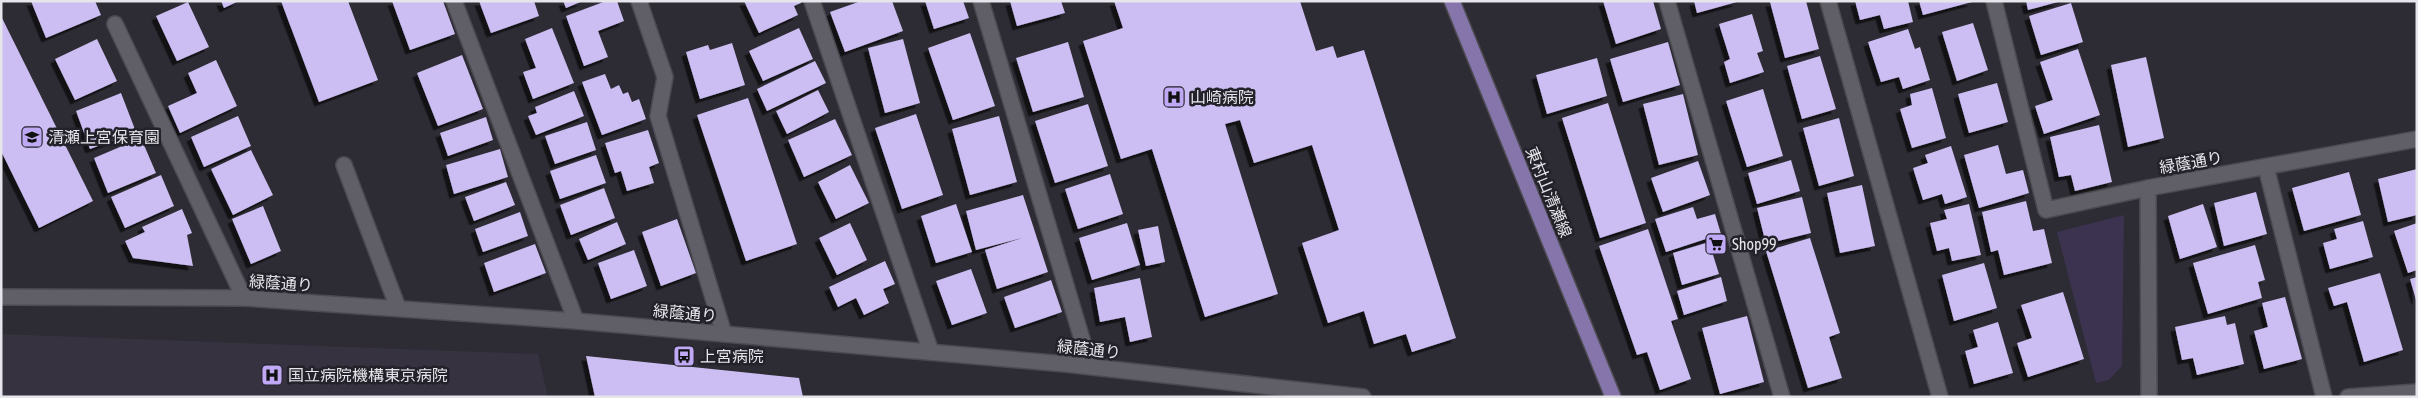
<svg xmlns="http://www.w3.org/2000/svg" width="2418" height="398" viewBox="0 0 2418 398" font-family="'Asap Condensed','Noto Sans JP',sans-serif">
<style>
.built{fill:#363240}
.green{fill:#3c3351}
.building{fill:#ccbef2;filter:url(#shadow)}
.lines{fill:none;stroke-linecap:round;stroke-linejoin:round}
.minor-casing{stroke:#4b4a50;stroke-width:18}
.major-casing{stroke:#4b4a50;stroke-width:18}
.minor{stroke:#605e67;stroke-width:15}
.major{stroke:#8575aa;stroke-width:15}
.labels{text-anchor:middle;stroke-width:5;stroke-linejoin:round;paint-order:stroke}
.poi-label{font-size:16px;fill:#e6e5eb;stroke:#232129;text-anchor:start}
.street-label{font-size:16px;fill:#e6e5eb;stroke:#232129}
</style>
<defs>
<filter id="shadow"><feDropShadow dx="-4.5" dy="4.5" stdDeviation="0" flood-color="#0009"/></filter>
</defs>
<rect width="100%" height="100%" fill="#2d2b33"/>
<!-- built -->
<path class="built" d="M1 334 538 354 548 397H1Z"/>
<!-- green -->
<path class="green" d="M2124 215 2122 366 2109 380 2096 383 2057 232Z"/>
<!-- building -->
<g class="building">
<path d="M31 1H95L101 15 46 38Z"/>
<path d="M221 1H239L224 8Z"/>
<path d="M281 1H348L378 80 319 102Z"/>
<path d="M392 1H443L455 34 410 50Z"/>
<path d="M479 1H534L539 16 491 33Z"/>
<path d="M563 1H583L566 8Z"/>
<path d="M606 1H617L624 21 598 31 608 57 584 66 566 16Z"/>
<path d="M744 1H801V3L794 6 798 15 759 33Z"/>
<path d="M861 1H892L903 31 845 52 830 12Z"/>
<path d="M925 1H963L969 18 934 29Z"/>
<path d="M1010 1H1061L1065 13 1017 26Z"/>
<path d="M1114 1H1300L1316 51 1333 46 1337 58 1364 50 1456 338 1412 352 1406 334 1374 344 1364 311 1328 323 1302 243 1339 230 1312 145 1254 163 1240 120 1225 124 1278 294 1205 317 1152 149 1121 159 1083 41 1123 28Z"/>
<path d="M1603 1H1653L1661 29 1616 44Z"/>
<path d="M1694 1H1737V2L1697 13Z"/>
<path d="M1806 1 1819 49 1785 58 1770 2Z"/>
<path d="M1855 1H1908L1913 22 1884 29 1880 15 1860 20Z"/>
<path d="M1919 1H1972V2L1923 15Z"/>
<path d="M2026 1H2058V2L2028 10Z"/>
<path d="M188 2 209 47 177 61 156 16Z"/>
<path d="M2071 3 2083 42 2041 55 2029 16Z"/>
<path d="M1752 14 1763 51 1757 53 1764 72 1730 83 1724 62 1730 59 1719 24Z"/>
<path d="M1 16 93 201 39 228 1 151Z"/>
<path d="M1973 23 1988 70 1957 81 1942 32Z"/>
<path d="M552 28 574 83 533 99 523 72 536 68 525 39Z"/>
<path d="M799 28 813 59 763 81 749 51Z"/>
<path d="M1908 29 1915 49 1920 47 1930 80 1903 89 1899 77 1881 82 1868 42Z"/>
<path d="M970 33 995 106 953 120 928 48Z"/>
<path d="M97 39 117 81 75 100 55 59Z"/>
<path d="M903 39 920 103 885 113 868 48Z"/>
<path d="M1068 42 1084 97 1033 112 1016 58Z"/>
<path d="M1668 42 1680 85 1623 102 1610 59Z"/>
<path d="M732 43 745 85 700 99 686 52 708 45 710 50Z"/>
<path d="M2078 49 2100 115 2044 134 2035 106 2053 100 2040 62Z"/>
<path d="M462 55 483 109 438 126 417 73Z"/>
<path d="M1820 56 1836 109 1802 119 1787 66Z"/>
<path d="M2146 57 2164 138 2128 147 2111 65Z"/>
<path d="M1597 58 1607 96 1547 114 1536 75Z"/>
<path d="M216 60 237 106 180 133 168 106 197 93 188 73Z"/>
<path d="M815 61 826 83 767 111 757 89Z"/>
<path d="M605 74 611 89 619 85 623 94 628 92 632 102 639 99 646 119 602 135 582 82Z"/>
<path d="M1997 83 2008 122 1969 133 1958 94Z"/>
<path d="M1932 88 1946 138 1912 148 1900 109 1912 105 1910 94Z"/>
<path d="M1763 89 1783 156 1747 167 1726 101Z"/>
<path d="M818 90 829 112 787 134 776 111Z"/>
<path d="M574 91 584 116 536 135 528 116 537 113 535 107Z"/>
<path d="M121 93 136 132 90 149 76 111Z"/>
<path d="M1683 94 1698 155 1659 165 1643 104Z"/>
<path d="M748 98 797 244 746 261 697 115Z"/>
<path d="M1608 103 1646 223 1600 238 1562 118Z"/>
<path d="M1088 104 1108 166 1055 183 1035 121Z"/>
<path d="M916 114 943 195 902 209 875 128Z"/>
<path d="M238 116 251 146 204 167 191 137Z"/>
<path d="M999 116 1017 182 970 195 952 129Z"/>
<path d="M486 117 493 140 448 156 440 133Z"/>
<path d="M1839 118 1854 176 1819 186 1803 128Z"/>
<path d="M835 119 852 155 804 177 788 140Z"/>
<path d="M587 122 596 150 555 164 545 136Z"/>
<path d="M2099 125 2112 182 2075 191 2071 175 2059 177 2050 137Z"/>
<path d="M648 130 659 163 649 167 654 183 627 191 621 171 615 173 605 143Z"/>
<path d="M141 138 156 173 108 193 94 158Z"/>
<path d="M1998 145 2006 174 2023 170 2029 193 1979 208 1964 155Z"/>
<path d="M1951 146 1967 197 1945 204 1942 194 1923 200 1913 168 1928 163 1925 155Z"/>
<path d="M500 149 508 177 454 194 446 165Z"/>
<path d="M251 150 273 195 233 215 211 169Z"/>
<path d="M596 155 606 183 560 199 550 171Z"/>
<path d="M1791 160 1800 191 1757 204 1748 173Z"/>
<path d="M1698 161 1710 195 1663 212 1651 178Z"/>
<path d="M850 165 869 203 836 219 818 182Z"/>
<path d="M2417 169V215L2388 222 2378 179Z"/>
<path d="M2349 172 2361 215 2304 231 2292 188Z"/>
<path d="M1110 174 1123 214 1078 229 1065 189Z"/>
<path d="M161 175 174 206 125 228 111 197Z"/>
<path d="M506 182 515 205 474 221 465 197Z"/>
<path d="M1862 185 1875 246 1840 253 1827 193Z"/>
<path d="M604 188 615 218 571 235 560 205Z"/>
<path d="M2256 192 2267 234 2224 246 2214 203Z"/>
<path d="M1023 195 1048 272 997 289 985 250 1022 238 976 250 966 211Z"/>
<path d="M1802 197 1811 233 1766 244 1757 208Z"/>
<path d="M2026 201 2033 231 2044 229 2052 263 2004 275 1998 250 1991 252 1982 212Z"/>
<path d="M956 204 972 252 936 263 921 216Z"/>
<path d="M1969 204 1981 255 1952 261 1949 248 1937 251 1930 223 1947 219 1944 210Z"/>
<path d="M2203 204 2217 247 2180 259 2168 216Z"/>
<path d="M263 206 281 251 251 264 232 219Z"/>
<path d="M1693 207 1697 219 1715 214 1721 234 1666 252 1655 219Z"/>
<path d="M182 209 192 233 187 235 193 266 133 258 125 241 145 232 142 227Z"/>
<path d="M520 212 528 236 483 252 475 229Z"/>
<path d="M677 219 696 273 661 286 642 232Z"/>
<path d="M2363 221 2373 257 2330 269 2323 243 2337 239 2334 229Z"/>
<path d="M617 222 626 244 588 260 579 239Z"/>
<path d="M850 223 867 260 837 275 819 238Z"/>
<path d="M1127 223 1140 265 1092 280 1079 238Z"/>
<path d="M2417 223V270L2408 273 2394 231Z"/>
<path d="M1158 226 1165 262 1146 266 1138 230Z"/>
<path d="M1648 229 1678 319 1671 321 1691 379 1660 390 1647 352 1637 355 1599 246Z"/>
<path d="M1810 238 1840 333 1829 337 1842 378 1808 388 1766 251Z"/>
<path d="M1709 242 1719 274 1682 285 1673 253Z"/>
<path d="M535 244 546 273 494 292 484 263Z"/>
<path d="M2255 245 2265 280 2258 282 2262 298 2208 314 2193 263Z"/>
<path d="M634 250 647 286 611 299 598 263Z"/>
<path d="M885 261 895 284 883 289 889 303 864 315 856 298 838 307 829 287Z"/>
<path d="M1984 263 1997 308 1954 321 1942 275Z"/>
<path d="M971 269 987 313 952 325 936 281Z"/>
<path d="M2380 273 2403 350 2364 362 2347 302 2334 306 2328 288Z"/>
<path d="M1721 277 1727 301 1684 315 1677 291Z"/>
<path d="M2417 277V300H2416L2410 279Z"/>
<path d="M1140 278 1152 337 1130 342 1125 317 1100 322 1094 288Z"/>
<path d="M1051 280 1062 312 1015 328 1004 297Z"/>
<path d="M2063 292 2084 359 2028 377 2017 343 2032 338 2021 305Z"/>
<path d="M2285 297 2302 359 2264 369 2254 331 2268 327 2262 303Z"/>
<path d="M1747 316 1764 382 1720 394 1702 328Z"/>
<path d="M2225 316 2227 325 2235 323 2244 364 2197 375 2193 358 2182 360 2175 327Z"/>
<path d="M1998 322 2013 373 1974 384 1965 351 1978 347 1973 330Z"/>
<path d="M586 356 799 378 803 397H595Z"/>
</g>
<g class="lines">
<!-- minor casing -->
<g class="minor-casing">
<g id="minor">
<path d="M454 1 576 321"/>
<path d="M639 1 665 77 658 116 724 334"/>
<path d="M812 1 931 352"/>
<path d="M981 1 1090 366"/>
<path d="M1667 1 1782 397"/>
<path d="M1828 1 1940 397"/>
<path d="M1994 1 2046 210 2148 188"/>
<path d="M115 24 244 298"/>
<path d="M344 165 398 308"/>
<path d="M2266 167 2324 397"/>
<path d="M1 297 244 298 576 321 1065 364 1363 397"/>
<path d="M2149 397 2148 188 2417 139"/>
<path d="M2348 397 2417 392"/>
</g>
</g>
<!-- major casing -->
<g class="major-casing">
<path id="major" d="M1452 1 1613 397"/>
</g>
<!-- minor -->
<use href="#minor" class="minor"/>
<!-- major -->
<use href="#major" class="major"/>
</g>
<!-- icons -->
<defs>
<g id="hospital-square" transform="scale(1.125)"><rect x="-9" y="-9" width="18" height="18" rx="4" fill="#bfa9f4" stroke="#232129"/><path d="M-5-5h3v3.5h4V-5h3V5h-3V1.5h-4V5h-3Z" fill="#111"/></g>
<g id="school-square" transform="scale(1.125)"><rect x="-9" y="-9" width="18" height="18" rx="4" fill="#bfa9f4" stroke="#232129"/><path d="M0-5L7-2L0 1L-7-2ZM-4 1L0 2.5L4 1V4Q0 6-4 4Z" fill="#111"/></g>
<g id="supermarket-square" transform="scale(1.125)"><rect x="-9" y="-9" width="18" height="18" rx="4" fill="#bfa9f4" stroke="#232129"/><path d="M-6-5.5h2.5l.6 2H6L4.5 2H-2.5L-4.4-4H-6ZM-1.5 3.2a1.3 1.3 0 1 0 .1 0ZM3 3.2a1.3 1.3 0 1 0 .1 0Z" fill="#111"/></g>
<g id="bus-square" transform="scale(1.125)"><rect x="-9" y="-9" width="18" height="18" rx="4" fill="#bfa9f4" stroke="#232129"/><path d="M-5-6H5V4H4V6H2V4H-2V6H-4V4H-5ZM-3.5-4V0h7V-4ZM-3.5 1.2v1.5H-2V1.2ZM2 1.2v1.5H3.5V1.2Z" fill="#111"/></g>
</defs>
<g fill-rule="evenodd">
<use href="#hospital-square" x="1174" y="97"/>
<use href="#school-square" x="32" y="137"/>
<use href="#supermarket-square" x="1716" y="244"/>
<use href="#bus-square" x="684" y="356"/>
<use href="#hospital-square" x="272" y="375"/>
</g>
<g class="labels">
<!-- poi labels -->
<g class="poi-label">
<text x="1190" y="103">山崎病院</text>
<text x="48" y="143">清瀬上宮保育園</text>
<text x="1732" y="250">Shop99</text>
<text x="700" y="362">上宮病院</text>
<text x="288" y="381">国立病院機構東京病院</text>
</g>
<!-- street labels -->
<g class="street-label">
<text transform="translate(2191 162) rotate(-10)" y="6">緑蔭通り</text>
<text transform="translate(1549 192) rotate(68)" y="6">東村山清瀬線</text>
<text transform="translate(281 283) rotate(4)" y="6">緑蔭通り</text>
<text transform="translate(685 313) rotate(5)" y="6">緑蔭通り</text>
<text transform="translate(1089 349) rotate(6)" y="6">緑蔭通り</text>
</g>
</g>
<!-- border -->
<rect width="2418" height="398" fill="none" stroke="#e6e5eb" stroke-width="5"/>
</svg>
